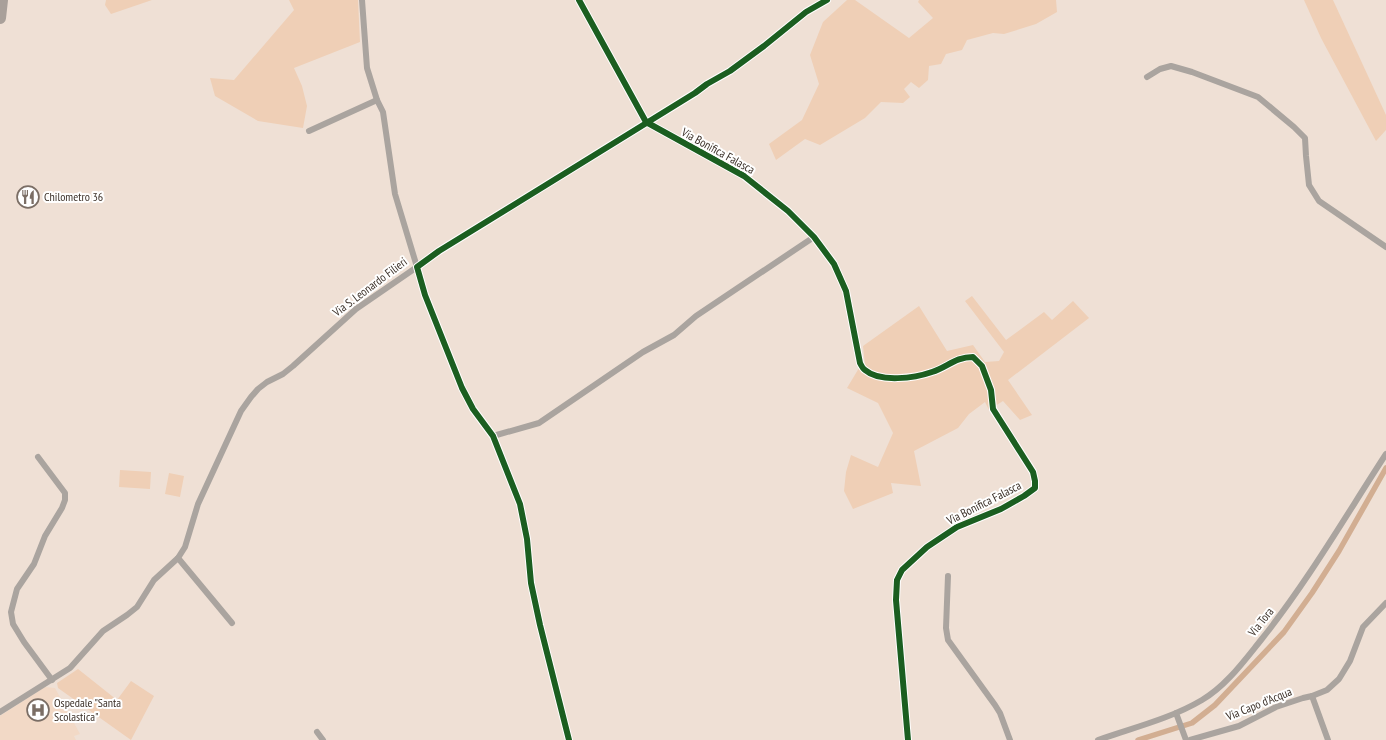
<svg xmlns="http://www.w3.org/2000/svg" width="1386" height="740" viewBox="0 0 1386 740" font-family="'PT Sans Narrow',sans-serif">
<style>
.built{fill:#f2d9c6}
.green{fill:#efcfb6}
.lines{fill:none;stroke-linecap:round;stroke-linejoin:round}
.canal{stroke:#d2ae92;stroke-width:5.5}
.street{stroke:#aaa49f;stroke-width:6}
.highway{stroke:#a9a09a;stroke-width:12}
.cycleway-casing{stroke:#fff;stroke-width:8}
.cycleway{stroke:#1b5e20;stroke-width:6}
.labels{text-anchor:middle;stroke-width:4;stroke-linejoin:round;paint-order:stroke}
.street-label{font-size:12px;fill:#3c3129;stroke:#fff}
.poi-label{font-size:12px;fill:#3c3129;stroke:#fff;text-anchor:start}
</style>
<rect width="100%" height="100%" fill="#efe0d5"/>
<!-- built -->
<path class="built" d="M45 687 55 688 80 734 74 736 76 740H0V716Z"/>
<!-- green -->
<g class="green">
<path d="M106 0H152L111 14 105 5Z"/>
<path d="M289 0H358L360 42 294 68 302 86 307 106 303 128 258 121 215 96 210 78 234 80 294 10Z"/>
<path d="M847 0H855L909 38 933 18 918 2 919 0H1056L1057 12 1036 24 1004 34 993 33 967 40 962 50 946 54 941 64 929 66 928 80 919 88 911 82 904 89 910 97 903 103 881 102 865 118 820 145 805 139 776 160 769 144 802 120 819 84 810 55 823 22Z"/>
<path d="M1304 0H1333L1386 115V130L1376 141 1321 38Z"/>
<path d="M972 296 1006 340 1044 312 1052 320 1073 301 1089 318 1008 380 1032 415 1020 420 1003 401 989 410 985 402 969 414 958 428 914 451 921 486 891 483 893 493 853 509 844 491 846 472 851 455 878 467 893 433 878 403 847 388 859 368 865 365 863 346 919 306 947 351 973 345 985 362 999 361 1004 352 965 301Z"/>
<path d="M120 470 151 472 150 489 119 487Z"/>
<path d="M169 473 184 476 180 497 165 494Z"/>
<path d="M78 669 117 700 131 681 154 696 131 740 58 688 57 683Z"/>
</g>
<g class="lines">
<!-- canal -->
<path class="canal" d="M1138 740 1192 723 1215 705 1284 632 1312 593 1339 551 1386 468"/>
<!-- street -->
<g class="street">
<path d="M579 0 646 122 744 176 788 211 814 237 834 264 846 291 860 363C861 365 863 369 865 370 880 383 915 378 932 372 948 367 955 357 973 357L982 366 991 390 993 409 1033 472 1035 481V488L1024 496 1001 509 957 527 927 547 902 570 897 580 896 600 908 740"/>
<path d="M1147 77 1160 69 1171 66 1192 72 1258 97 1294 127 1305 138 1306 156 1309 185 1319 201 1386 247"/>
<path d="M309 131 377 100"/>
<path d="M493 436 539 423 643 352 674 335 696 316 814 237"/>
<path d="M38 457 65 493V500L62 508 45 536 34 564 17 589 11 612 13 624 24 642 52 680"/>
<path d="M178 558 232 623"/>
<path d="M948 576 946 628 948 640 995 705 1000 713 1010 740"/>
<path d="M1312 696 1328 740"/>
<path d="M0 712 70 668 103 631 127 615 137 607 154 580 178 558 185 547 198 504 241 411 251 397 258 389 267 382 283 374 293 366 356 309 417 267 395 194 383 112 377 100 367 68 362 0"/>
<path d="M1176 713 1186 740"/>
<path d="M317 732 323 740"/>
<path d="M569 740 540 625 531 583 527 539 520 504 493 436 473 409 462 388 425 295 417 267 439 251 695 93 707 84 730 71 764 46 806 12 827 0"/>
<path d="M1098 740C1132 728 1170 719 1202 700 1226 686 1244 661 1261 640 1308 581 1345 517 1386 454"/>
<path d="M1190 740 1239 726 1276 707 1303 698 1312 696 1327 690 1339 679 1350 661 1363 627 1386 603"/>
</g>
<!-- highway -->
<path class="highway" d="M0 18 2 0"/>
<!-- cycleway casing -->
<g class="cycleway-casing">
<g id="cycleway">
<path d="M579 0 646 122 744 176 788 211 814 237 834 264 846 291 860 363C861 365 863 369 865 370 880 383 915 378 932 372 948 367 955 357 973 357L982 366 991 390 993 409 1033 472 1035 481V488L1024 496 1001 509 957 527 927 547 902 570 897 580 896 600 908 740"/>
<path d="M569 740 540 625 531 583 527 539 520 504 493 436 473 409 462 388 425 295 417 267 439 251 695 93 707 84 730 71 764 46 806 12 827 0"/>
</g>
</g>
<!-- cycleway -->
<use href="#cycleway" class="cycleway"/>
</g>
<!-- icons -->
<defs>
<g id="restaurant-ring" transform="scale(1.15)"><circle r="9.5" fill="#fff" stroke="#7b6e65" stroke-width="1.5"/><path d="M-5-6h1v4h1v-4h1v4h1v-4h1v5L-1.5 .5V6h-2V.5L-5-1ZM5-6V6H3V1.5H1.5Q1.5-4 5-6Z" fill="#7b6e65"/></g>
<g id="hospital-ring" transform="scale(1.15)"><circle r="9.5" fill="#fff" stroke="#7b6e65" stroke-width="1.5"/><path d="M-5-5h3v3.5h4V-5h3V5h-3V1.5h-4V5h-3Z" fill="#7b6e65"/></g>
</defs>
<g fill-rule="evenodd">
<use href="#restaurant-ring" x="28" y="197"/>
<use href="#hospital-ring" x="38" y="710"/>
</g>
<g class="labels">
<!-- street labels -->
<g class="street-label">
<text transform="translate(718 151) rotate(29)" y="4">Via Bonifica Falasca</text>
<text transform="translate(370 287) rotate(-37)" y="4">Via S. Leonardo Filieri</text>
<text transform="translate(984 503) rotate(-27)" y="4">Via Bonifica Falasca</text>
<text transform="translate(1261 622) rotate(-52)" y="4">Via Tora</text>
<text transform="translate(1259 704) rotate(-22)" y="4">Via Capo d'Acqua</text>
</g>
<!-- poi labels -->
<g class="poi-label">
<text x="44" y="201">Chilometro 36</text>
<text x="54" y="707">Ospedale "Santa<tspan x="54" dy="14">Scolastica"</tspan></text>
</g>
</g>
</svg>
